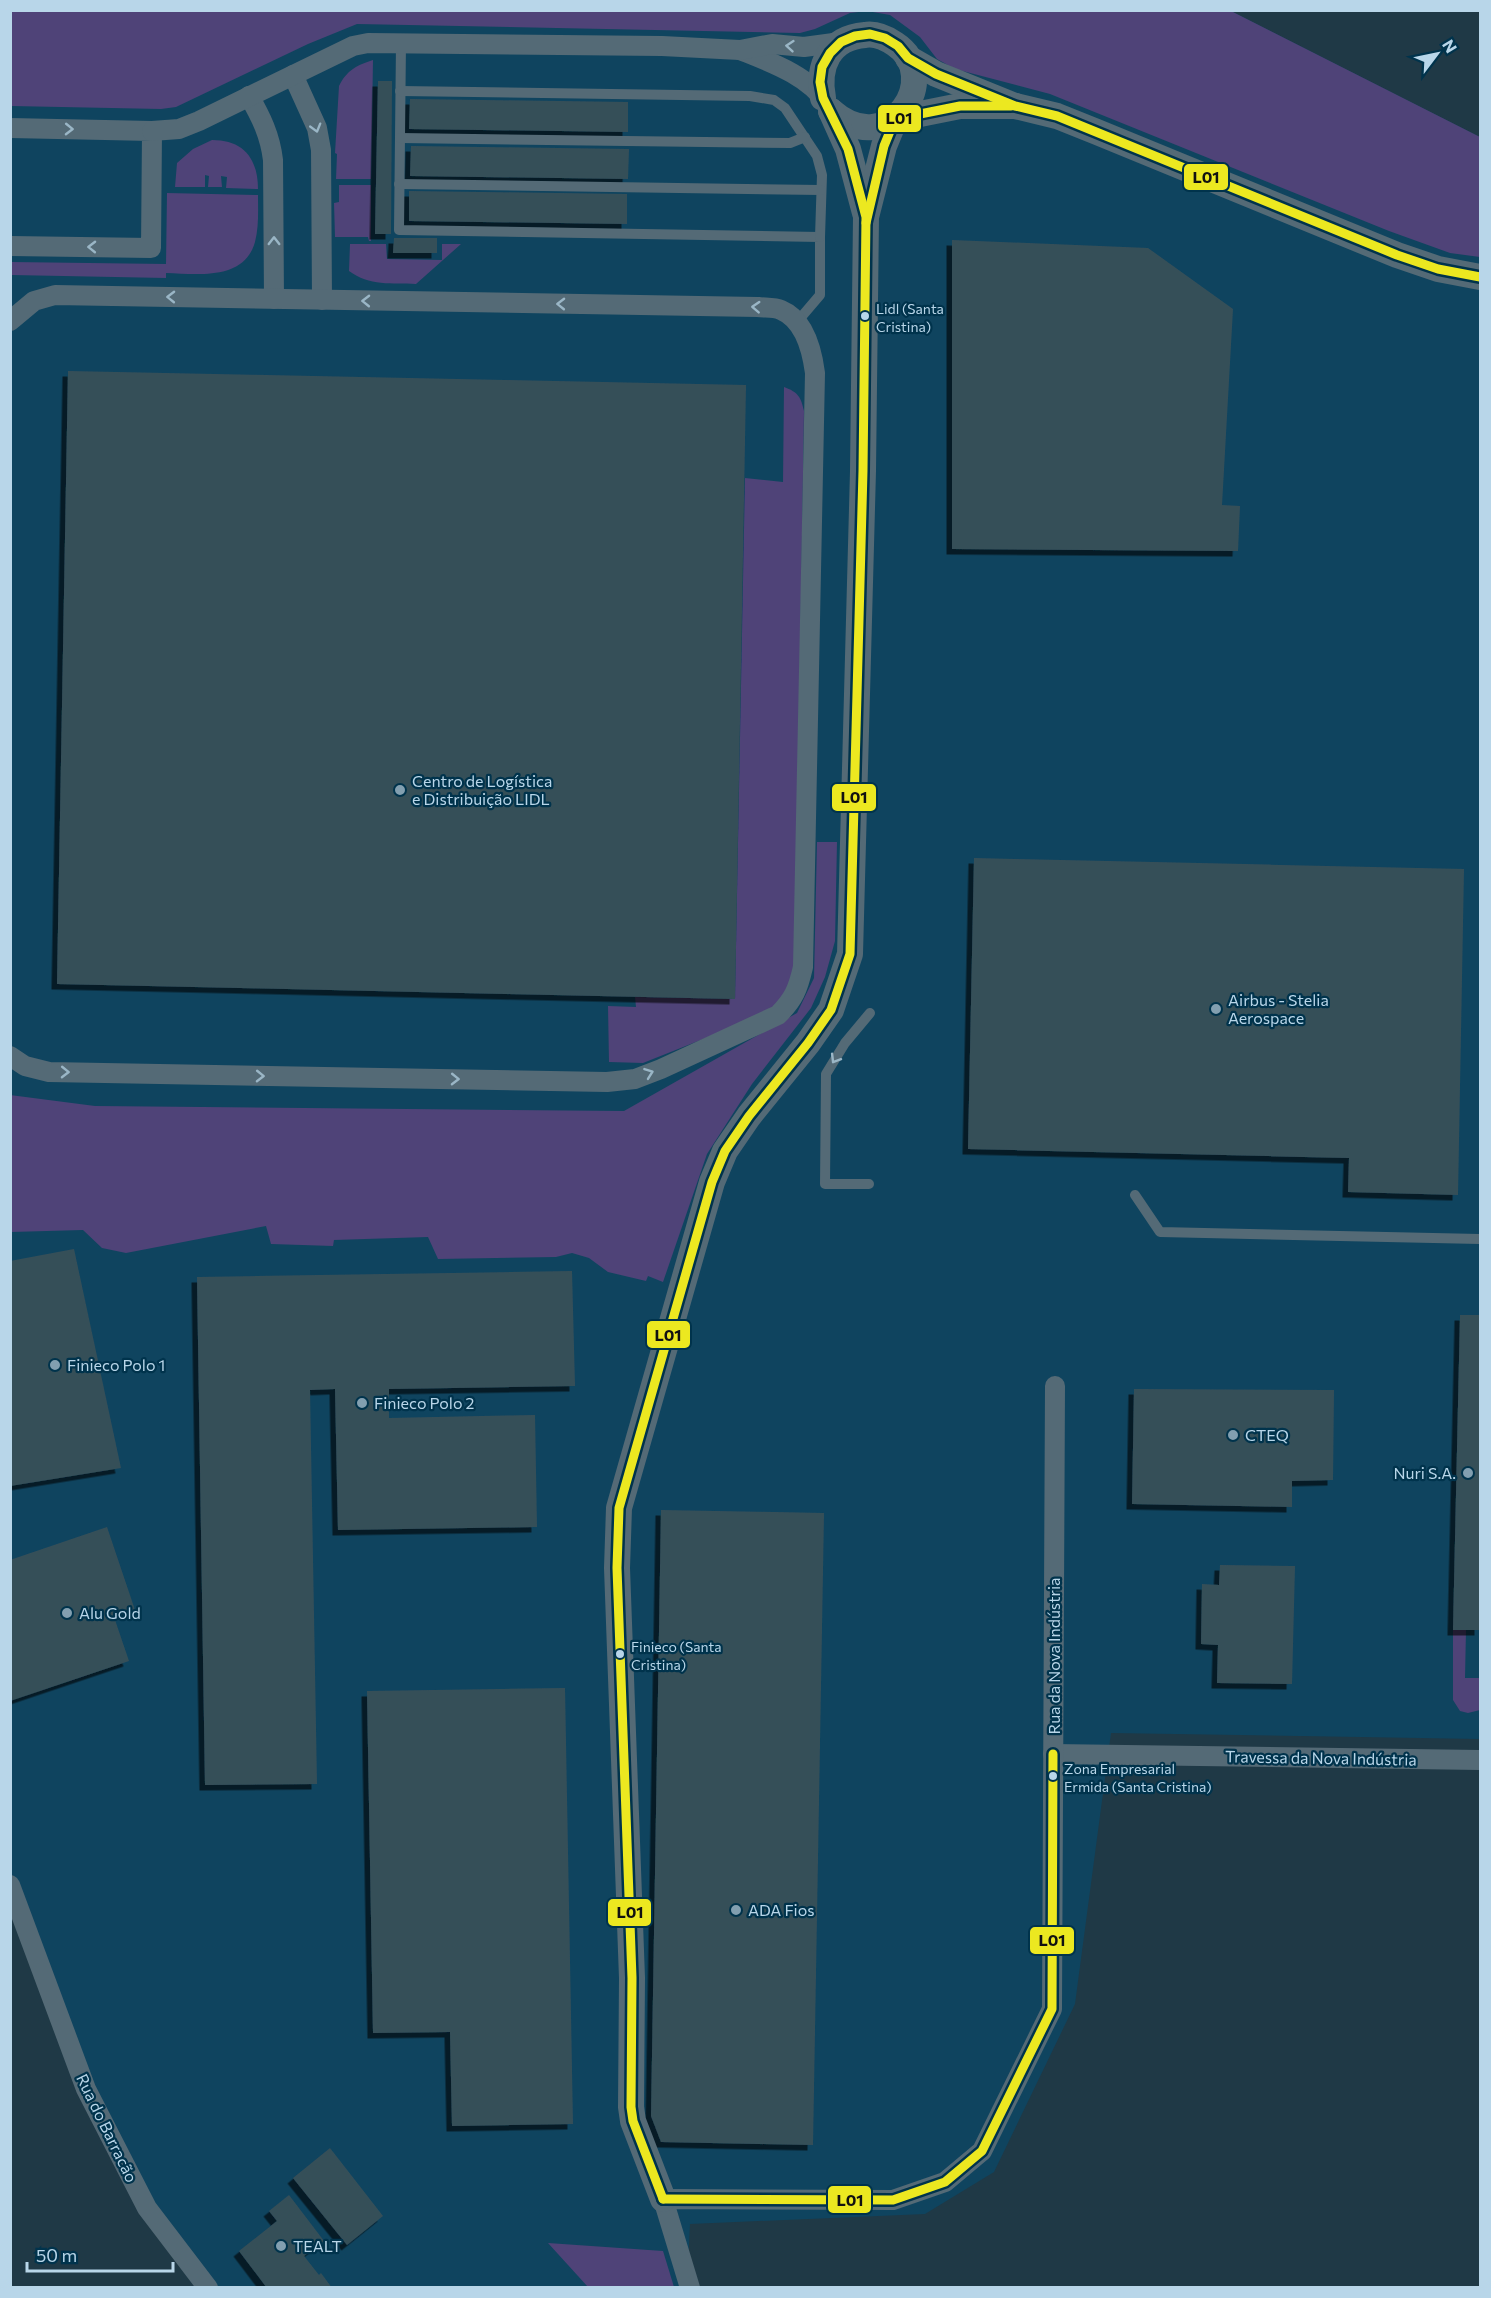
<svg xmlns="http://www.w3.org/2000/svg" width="1491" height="2298" viewBox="0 0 1491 2298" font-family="Commissioner,sans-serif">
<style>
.built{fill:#0f445f}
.green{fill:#4f4378}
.building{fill:#364f59;filter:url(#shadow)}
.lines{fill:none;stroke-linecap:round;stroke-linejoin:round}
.service{stroke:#546a76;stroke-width:10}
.minor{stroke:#546a76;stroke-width:20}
.tertiary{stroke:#546a76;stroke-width:26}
.bus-1-casing{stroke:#00334c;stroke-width:14}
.bus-1{stroke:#ece820;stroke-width:9}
.oneway{stroke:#9ab6c6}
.bus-dot{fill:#b8d6e9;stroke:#00334c;stroke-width:2}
.poi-dot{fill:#829fb0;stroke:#00334c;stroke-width:2}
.labels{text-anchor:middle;stroke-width:4.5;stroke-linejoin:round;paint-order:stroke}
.bus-label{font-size:14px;fill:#b8d6e9;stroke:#00334c;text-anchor:start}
.poi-label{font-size:16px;fill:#b8d6e9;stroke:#00334c;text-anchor:start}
.street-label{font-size:16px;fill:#b8d6e9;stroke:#00334c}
.line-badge{stroke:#00334c;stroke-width:2}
.pale-badge-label{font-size:16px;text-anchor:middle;font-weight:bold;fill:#111}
</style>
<defs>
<filter id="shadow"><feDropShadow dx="-5.5" dy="5.5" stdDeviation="0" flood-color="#0009"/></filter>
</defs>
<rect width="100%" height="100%" fill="#1f3946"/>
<!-- built -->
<path class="built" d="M10 11H1231L1480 137V1739L1111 1733 1075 2004 994 2172 925 2214 690 2224 687 2287H208L147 2208 11 1909Z"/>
<!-- green -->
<g class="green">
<path d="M11 11H1231L1480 137V257L1450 253 1389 231 1050 94 955 69 937 59 920 37 890 15 867 11 850 13 815 29 800 33 357 24 308 44 176 107 161 109 11 106Z"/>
<path d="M373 60 371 179H336L337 154 335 153 339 86C347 70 357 65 373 60Z"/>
<path d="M212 140C243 140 258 158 258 189L226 188 227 177 221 176 222 187H208L209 176 205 175V187H175L177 163 193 149Z"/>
<path d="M339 185H371V241H369L368 237H335L334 203 339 202Z"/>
<path d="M167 193 258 195C258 210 259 227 255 242 244 281 197 274 166 273V278L11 275V262L166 264Z"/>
<path d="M350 244H386L387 259 442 260V244H461L416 284C392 283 369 286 349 271Z"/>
<path d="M784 387C798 392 801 397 804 411L795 966 792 982 775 1007 751 1020 643 1063 609 1062 608 1006 636 1007 635 997 735 999 745 478 783 482Z"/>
<path d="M817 842H837L835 941 825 977 811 1008 752 1084 707 1154 663 1282 648 1276 646 1281 608 1272 589 1258 572 1253 556 1257 438 1259 428 1237 334 1240 333 1246 271 1244 266 1226 126 1253 102 1248 83 1230 11 1232 10 1095 95 1106 624 1111 797 1013 814 978Z"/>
<path d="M1453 1630H1466L1465 1678H1480V1710L1468 1713 1460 1711 1453 1700Z"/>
<path d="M548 2243 663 2251 674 2287H588Z"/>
</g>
<!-- building -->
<g class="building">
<path d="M378 81H392L391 234H375Z"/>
<path d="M410 99 628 102V132L409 129Z"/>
<path d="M411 146 629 149 628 179 410 176Z"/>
<path d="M409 191 627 194V224L409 221Z"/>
<path d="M394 238H437V253H393Z"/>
<path d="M952 240 1148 248 1233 309 1222 505 1240 506 1238 551 952 549Z"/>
<path d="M68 371 746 385 735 999 57 984Z"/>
<path d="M974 858 1464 869 1458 1195 1348 1192 1349 1158 968 1149Z"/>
<path d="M74 1249 121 1468 10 1486V1261Z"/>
<path d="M572 1271 575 1386 389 1389V1418L535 1415 537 1527 338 1530 335 1389 310 1390 317 1784 205 1785 197 1277Z"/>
<path d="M1460 1315H1480V1630H1453Z"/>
<path d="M1134 1389 1334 1390 1333 1480 1292 1481V1507L1132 1504Z"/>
<path d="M661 1510 824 1513 813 2145 661 2142 651 2116Z"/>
<path d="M107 1527 135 1610 114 1617 129 1661 10 1701V1560Z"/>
<path d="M1220 1565 1295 1566 1292 1684 1217 1683 1218 1645 1201 1644 1202 1584 1219 1585Z"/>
<path d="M565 1688 573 2124 452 2126 450 2032 373 2033 367 1691Z"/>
<path d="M330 2148 383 2216 347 2245 293 2178Z"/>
<path d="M289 2195 324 2241 304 2256 319 2275 321 2273 332 2288H267L239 2251 277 2221 269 2211Z"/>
</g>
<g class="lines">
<!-- service -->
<g class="service">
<path d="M401 43 399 230 820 237V295L797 322"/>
<path d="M400 91 750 96 774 100 785 108 817 156 822 175 820 237"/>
<path d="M400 138 790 143 805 137"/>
<path d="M399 184 821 190"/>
<path d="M869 1184H825L826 1074 845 1043 870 1013"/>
<path d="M1135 1195 1160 1232 1480 1239"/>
</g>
<!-- minor -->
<g class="minor">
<path d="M740 50C770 62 810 76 828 105"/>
<path d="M293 75 317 128 321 150 322 300"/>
<path d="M249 96C261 117 270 135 273 160L274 299"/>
<path d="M10 128 152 131 151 248 10 246"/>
<path d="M152 131 179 129 199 121 353 46 368 43 662 46 740 50 772 44 804 47 841 42"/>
<path d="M10 321 34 301 55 295 758 307C765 308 774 307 781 310 805 320 812 350 815 373L803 967C798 989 794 999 778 1015L661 1069 635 1079 607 1082 49 1072 25 1066 10 1056"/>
<path d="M1053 1754 1480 1760"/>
<path d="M10 1885 86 2089 147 2208 208 2288"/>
<path d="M690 2288 663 2199 893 2200 945 2182 982 2151 1052 2009 1055 1386"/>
</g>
<!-- tertiary -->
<g class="tertiary">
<path d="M908 58 936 74 1015 106 1057 116 1097 132 1397 255 1438 269 1480 277"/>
<path d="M823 98C817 66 829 38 865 35 876 33 886 38 895 44 944 76 890 163 831 111"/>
<path d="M831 111 848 149 865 213"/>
<path d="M663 2199 633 2121 631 2107 632 1978 617 1568 619 1508 712 1182 725 1151 749 1116 808 1043 831 1010 850 954 863 471 866 217 884 146 895 119 960 106H1015"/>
</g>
<!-- bus-1 casing -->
<g class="bus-1-casing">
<g id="bus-1">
<path d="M866 223 884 146 895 119 960 106H1011"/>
<path d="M663 2199 633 2121 631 2107 632 1978 617 1568 619 1508 712 1182 725 1151 749 1116 808 1043 831 1010 850 954 863 471 866 217 848 149 823 98 820 82 822 67 830 53 841 42 855 36 870 34 885 38 898 46 908 58 936 74 1015 106 1057 116 1397 255 1438 269 1480 277"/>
<path d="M663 2199 893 2200 945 2182 982 2151 1052 2009 1053 1754"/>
</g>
</g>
<!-- bus-1 -->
<use href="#bus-1" class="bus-1"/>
</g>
<!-- one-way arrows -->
<defs><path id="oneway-chevron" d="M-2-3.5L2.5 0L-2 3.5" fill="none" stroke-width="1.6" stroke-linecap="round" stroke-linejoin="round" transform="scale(1.5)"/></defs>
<g class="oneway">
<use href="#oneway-chevron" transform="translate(790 46) rotate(-175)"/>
<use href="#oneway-chevron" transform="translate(316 128) rotate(74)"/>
<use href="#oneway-chevron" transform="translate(69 129) rotate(1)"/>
<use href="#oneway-chevron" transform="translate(274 241) rotate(-90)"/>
<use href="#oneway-chevron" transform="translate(92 247) rotate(-179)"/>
<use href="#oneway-chevron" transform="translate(171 297) rotate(-179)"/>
<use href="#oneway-chevron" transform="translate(366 301) rotate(-179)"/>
<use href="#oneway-chevron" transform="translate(561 304) rotate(-179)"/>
<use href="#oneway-chevron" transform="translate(756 307) rotate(-177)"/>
<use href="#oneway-chevron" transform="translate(835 1059) rotate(121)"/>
<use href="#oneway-chevron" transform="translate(65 1072) rotate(1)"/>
<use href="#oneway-chevron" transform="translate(649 1073) rotate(-20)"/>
<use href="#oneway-chevron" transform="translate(260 1076) rotate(1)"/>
<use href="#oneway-chevron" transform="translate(455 1079) rotate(1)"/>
</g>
<!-- markers -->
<g class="bus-dot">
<circle cx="865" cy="316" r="5"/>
<circle cx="620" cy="1654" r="5"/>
<circle cx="1053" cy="1776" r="5"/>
</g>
<g class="poi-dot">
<circle cx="400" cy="790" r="6"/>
<circle cx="1216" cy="1009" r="6"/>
<circle cx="55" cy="1365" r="6"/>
<circle cx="362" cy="1403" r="6"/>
<circle cx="1233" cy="1435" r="6"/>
<circle cx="1468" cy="1473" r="6"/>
<circle cx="67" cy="1613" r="6"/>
<circle cx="736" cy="1910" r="6"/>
<circle cx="281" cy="2246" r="6"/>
</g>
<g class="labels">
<!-- bus labels -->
<g class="bus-label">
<text x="876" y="314">Lidl (Santa<tspan x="876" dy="18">Cristina)</tspan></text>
<text x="631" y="1652">Finieco (Santa<tspan x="631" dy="18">Cristina)</tspan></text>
<text x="1064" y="1774">Zona Empresarial<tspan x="1064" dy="18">Ermida (Santa Cristina)</tspan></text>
</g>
<!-- poi labels -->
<g class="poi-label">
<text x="412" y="787">Centro de Logística<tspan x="412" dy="18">e Distribuição LIDL</tspan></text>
<text x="1228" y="1006">Airbus - Stelia<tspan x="1228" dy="18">Aerospace</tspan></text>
<text x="67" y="1371">Finieco Polo 1</text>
<text x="374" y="1409">Finieco Polo 2</text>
<text x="1245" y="1441">CTEQ</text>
<text x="1456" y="1479" text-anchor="end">Nuri S.A.</text>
<text x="79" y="1619">Alu Gold</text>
<text x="748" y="1916">ADA Fios</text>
<text x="293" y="2252">TEALT</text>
</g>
<!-- street labels -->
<g class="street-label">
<text transform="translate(1054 1656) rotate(-90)" y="6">Rua da Nova Indústria</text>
<text transform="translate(1321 1758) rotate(1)" y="6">Travessa da Nova Indústria</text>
<text transform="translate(107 2128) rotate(64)" y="6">Rua do Barracão</text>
</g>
</g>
<g class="line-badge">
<rect x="877" y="104" width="45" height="29" rx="6" fill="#ece820"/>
<rect x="1183" y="163" width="46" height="28" rx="6" fill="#ece820"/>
<rect x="831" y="783" width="46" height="29" rx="6" fill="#ece820"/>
<rect x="646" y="1320" width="45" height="29" rx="6" fill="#ece820"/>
<rect x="607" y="1898" width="45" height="29" rx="6" fill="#ece820"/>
<rect x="1029" y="1926" width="46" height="29" rx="6" fill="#ece820"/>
<rect x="827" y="2185" width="45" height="29" rx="6" fill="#ece820"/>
</g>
<g class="pale-badge-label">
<text x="899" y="124">L01</text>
<text x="1206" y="183">L01</text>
<text x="854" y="803">L01</text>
<text x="668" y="1341">L01</text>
<text x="630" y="1918">L01</text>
<text x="1052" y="1946">L01</text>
<text x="850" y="2206">L01</text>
</g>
<!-- border -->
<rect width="1491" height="2298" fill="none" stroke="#b8d6e9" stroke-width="24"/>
<!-- north arrow -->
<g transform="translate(1437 54) rotate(58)" stroke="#00334c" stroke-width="4.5" paint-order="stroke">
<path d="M0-4.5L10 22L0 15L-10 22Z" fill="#b8d6e9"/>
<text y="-9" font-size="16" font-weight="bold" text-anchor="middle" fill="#b8d6e9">N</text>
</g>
<!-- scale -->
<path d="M27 2262v9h146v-9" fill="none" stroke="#b8d6e9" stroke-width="3"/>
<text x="36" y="2262" font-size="18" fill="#b8d6e9" stroke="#00334c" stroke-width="4.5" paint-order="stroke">50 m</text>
</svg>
